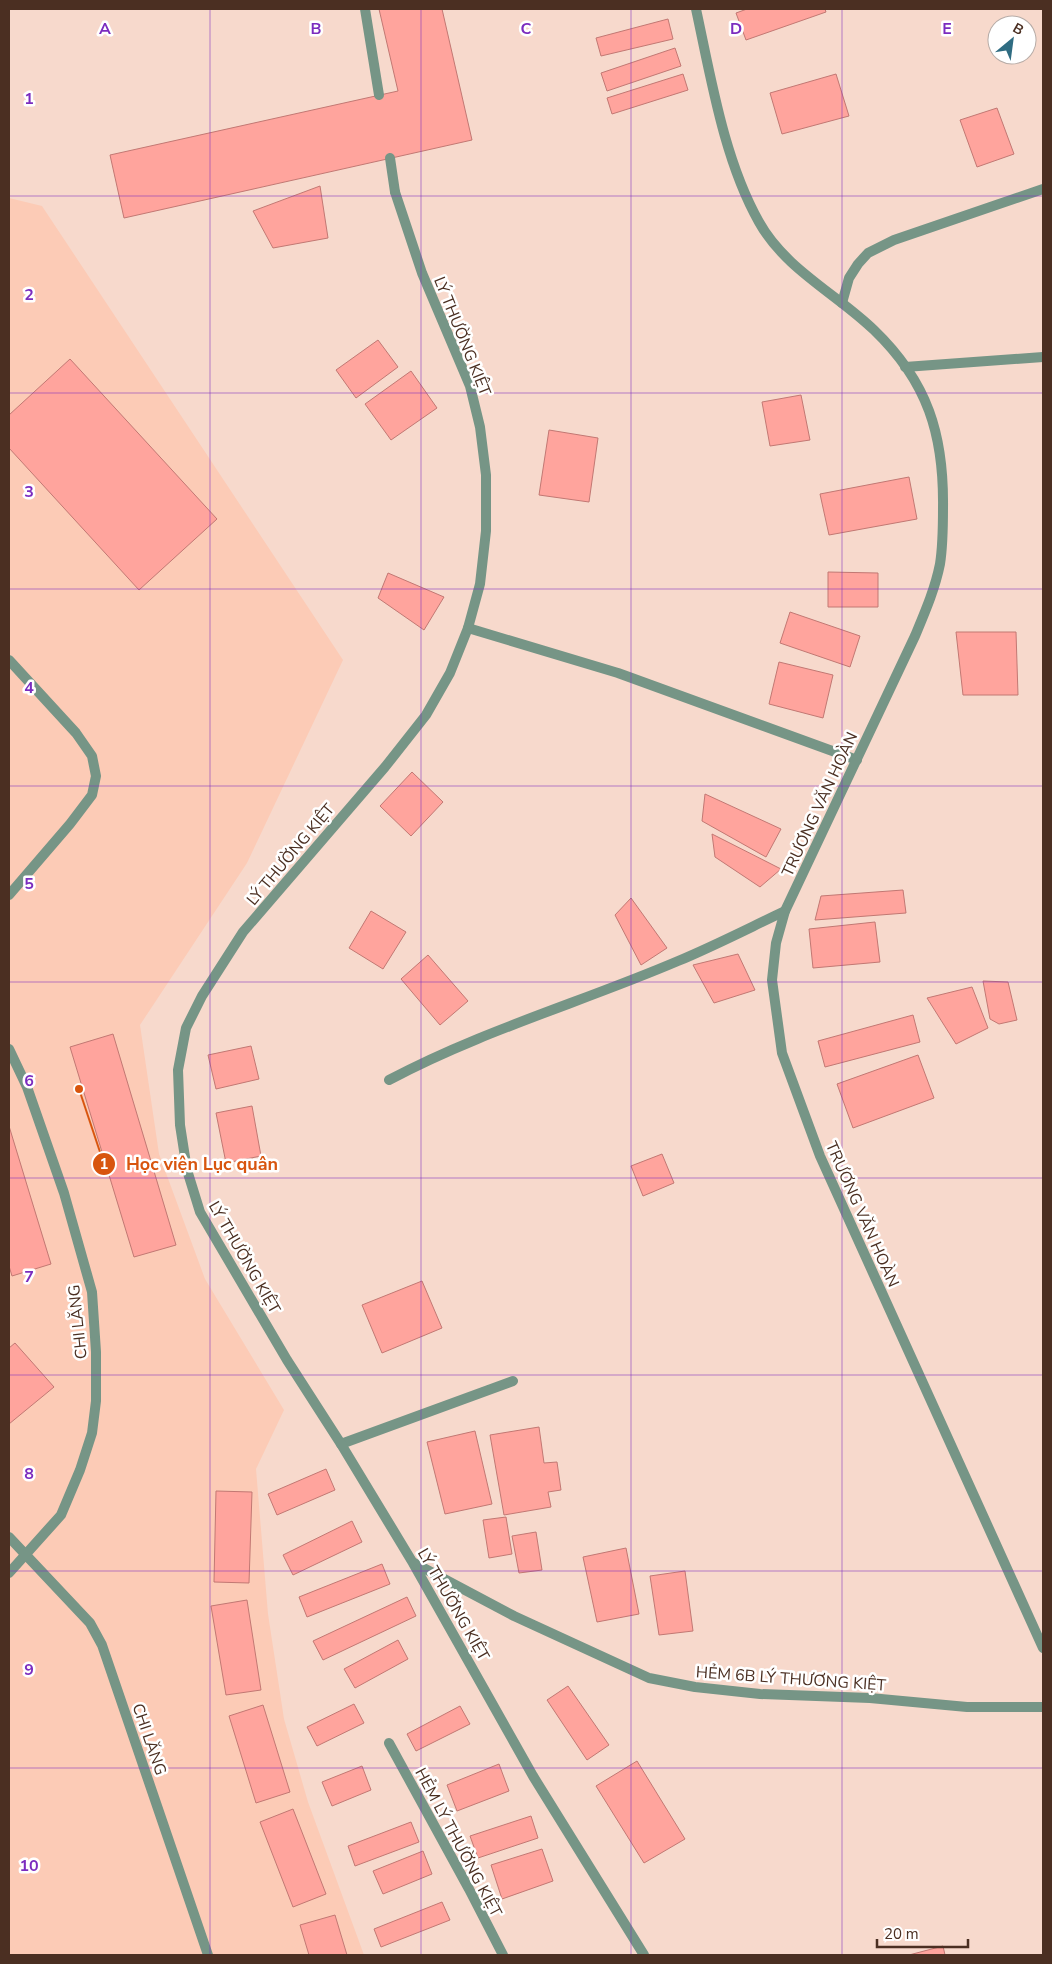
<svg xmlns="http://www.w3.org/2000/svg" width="1052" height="1964" viewBox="0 0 1052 1964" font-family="'Nunito Sans',sans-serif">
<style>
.built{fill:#fccbb6}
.building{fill:#ffa49d;stroke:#c27873}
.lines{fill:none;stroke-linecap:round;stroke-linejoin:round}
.service{stroke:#769586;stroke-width:10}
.minor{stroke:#769586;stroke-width:10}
.grid{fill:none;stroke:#7b2cbf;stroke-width:1;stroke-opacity:0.55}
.labels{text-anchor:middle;stroke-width:5;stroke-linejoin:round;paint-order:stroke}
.street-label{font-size:16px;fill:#4b2f22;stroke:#fff}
.grid-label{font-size:16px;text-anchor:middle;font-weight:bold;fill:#7b2cbf;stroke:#fff;stroke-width:5;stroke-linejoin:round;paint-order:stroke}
.leader{fill:none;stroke:#d8550e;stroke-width:2}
.callout-dot{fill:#d8550e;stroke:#fff;stroke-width:2}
.mark-label{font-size:15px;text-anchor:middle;font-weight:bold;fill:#fff}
.callout-label{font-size:18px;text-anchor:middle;font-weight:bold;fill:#d8550e;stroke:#fff;stroke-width:5;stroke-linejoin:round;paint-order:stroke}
</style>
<rect width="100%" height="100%" fill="#f7d9cc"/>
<!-- built -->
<path class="built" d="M9 198 42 206 343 660 247 863 140 1025 159 1154 205 1279 284 1410 256 1469 268 1614 284 1719 308 1802 364 1955H9Z"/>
<!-- building -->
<g class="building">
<path d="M379 9H442L472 140 124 218 110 155 398 91Z"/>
<path d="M747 9H825L826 12 746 40 736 13Z"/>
<path d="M668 19 673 39 601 56 596 38Z"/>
<path d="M675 48 681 66 607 91 601 73Z"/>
<path d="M683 74 688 90 612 114 607 98Z"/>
<path d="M836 74 849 116 782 134 770 93Z"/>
<path d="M997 108 1014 154 977 167 960 120Z"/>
<path d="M320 186 328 238 273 248 253 211Z"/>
<path d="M378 340 398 367 356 398 336 370Z"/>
<path d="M70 359 217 519 139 590 9 448V415Z"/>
<path d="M411 371 437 408 391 440 365 404Z"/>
<path d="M801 395 810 440 770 446 762 402Z"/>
<path d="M549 430 598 438 589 502 539 495Z"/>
<path d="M909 477 917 519 829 535 820 494Z"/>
<path d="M828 572 878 573V607H828Z"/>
<path d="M388 573 444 597 424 630 378 598Z"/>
<path d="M790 612 860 636 850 667 780 643Z"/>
<path d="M956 632H1016L1018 695H963Z"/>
<path d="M779 662 833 675 823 718 769 704Z"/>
<path d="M412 772 443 802 411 836 380 806Z"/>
<path d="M705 794 781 829 766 857 702 821Z"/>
<path d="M712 834 781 869 760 887 715 857Z"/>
<path d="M903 890 906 913 815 920 821 896Z"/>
<path d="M631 898 667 948 641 965 615 915Z"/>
<path d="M371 911 406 932 383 969 349 948Z"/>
<path d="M875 922 880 962 813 968 809 929Z"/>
<path d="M738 954 755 990 714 1003 693 965Z"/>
<path d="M428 955 468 1001 440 1025 401 979Z"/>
<path d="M983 981 1008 982 1017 1020 999 1024 990 1019Z"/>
<path d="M972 987 988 1028 956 1044 927 998Z"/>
<path d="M913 1015 920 1042 825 1067 818 1041Z"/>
<path d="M113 1034 176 1245 134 1257 70 1047Z"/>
<path d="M251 1046 259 1079 216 1089 208 1055Z"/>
<path d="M918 1055 934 1098 853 1128 837 1084Z"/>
<path d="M252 1106 261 1156 226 1163 216 1113Z"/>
<path d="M9 1126 51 1264 12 1276 9 1266Z"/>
<path d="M662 1154 674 1183 643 1196 631 1166Z"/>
<path d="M422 1281 442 1328 382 1353 362 1305Z"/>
<path d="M15 1343 54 1387 9 1424V1348Z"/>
<path d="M539 1427 544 1463 557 1462 561 1490 548 1492 551 1507 504 1515 490 1435Z"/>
<path d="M475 1431 492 1504 445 1514 427 1442Z"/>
<path d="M326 1469 335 1490 277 1515 268 1494Z"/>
<path d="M216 1491 252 1492 249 1583 214 1582Z"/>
<path d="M506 1517 512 1554 489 1558 483 1520Z"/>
<path d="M352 1521 362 1542 293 1575 283 1555Z"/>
<path d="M536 1532 542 1570 519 1573 512 1536Z"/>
<path d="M626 1548 639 1614 597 1622 583 1557Z"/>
<path d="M382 1564 390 1584 307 1617 299 1597Z"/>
<path d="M685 1571 693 1631 659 1635 650 1576Z"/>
<path d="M407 1597 416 1616 323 1660 313 1641Z"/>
<path d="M247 1600 261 1690 226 1695 211 1606Z"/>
<path d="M398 1640 408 1659 355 1688 344 1669Z"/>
<path d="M568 1686 609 1745 587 1760 547 1700Z"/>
<path d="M354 1704 364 1723 317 1746 307 1727Z"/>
<path d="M263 1705 290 1792 256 1803 229 1716Z"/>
<path d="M460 1706 470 1724 416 1751 407 1734Z"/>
<path d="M637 1761 685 1839 644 1863 596 1786Z"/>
<path d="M499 1764 509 1791 457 1811 447 1785Z"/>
<path d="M362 1766 371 1790 332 1806 322 1782Z"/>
<path d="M293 1809 326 1894 293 1907 260 1822Z"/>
<path d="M531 1816 538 1838 478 1858 470 1836Z"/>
<path d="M411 1822 419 1842 355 1866 348 1846Z"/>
<path d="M542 1849 553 1881 502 1899 491 1865Z"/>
<path d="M423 1851 432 1874 383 1894 373 1871Z"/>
<path d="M442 1902 450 1920 381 1947 374 1929Z"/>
<path d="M335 1915 347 1955H309L300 1925Z"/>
<path d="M943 1946 945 1955H909Z"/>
</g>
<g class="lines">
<!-- service -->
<g class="service">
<path d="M365 9 379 95"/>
<path d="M390 158 395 192"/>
<path d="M842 303 849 278 858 264 868 253 894 240 1043 189"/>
<path d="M905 367 1043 357"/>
<path d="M468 628 618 673 857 760"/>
<path d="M9 660 76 733 92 756 96 776 92 795 70 824 9 895"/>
<path d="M9 1049 27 1087 64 1193 92 1292 96 1352V1401L92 1433 80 1470 61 1515 9 1573"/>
<path d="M389 1080C481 1031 582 1002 678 961 714 946 749 928 785 911"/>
<path d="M341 1444 513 1381"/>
<path d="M9 1537 90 1623 102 1645 208 1955"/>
<path d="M389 1743 469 1889 503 1955"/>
</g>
<!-- minor -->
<g class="minor">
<path d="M696 9C711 78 724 160 759 222 785 269 837 294 874 330 928 382 944 435 943 508 943 526 943 545 940 564 935 589 925 612 915 636L785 911 776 943 772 980 782 1053 820 1156 1043 1648"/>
<path d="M395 192 422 273 470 386 480 427 486 475V531L480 584 468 628 450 673 426 715 385 767 243 932 202 996 186 1028 178 1070 180 1125 187 1170 200 1212 287 1360 341 1444 413 1563 533 1776 644 1955"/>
<path d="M414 1563 514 1616 649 1678 695 1687 760 1694 870 1698 967 1707H1043"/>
</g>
</g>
<!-- grid -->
<path class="grid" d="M210 9V1955M421 9V1955M631 9V1955M842 9V1955M9 196H1043M9 393H1043M9 589H1043M9 786H1043M9 982H1043M9 1178H1043M9 1375H1043M9 1571H1043M9 1768H1043"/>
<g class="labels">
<!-- street labels -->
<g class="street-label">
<text transform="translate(463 336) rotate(68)" y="6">LÝ THƯỜNG KIỆT</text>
<text transform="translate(819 804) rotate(-65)" y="6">TRƯƠNG VĂN HOÀN</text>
<text transform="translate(290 854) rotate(-50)" y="6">LÝ THƯỜNG KIỆT</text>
<text transform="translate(863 1214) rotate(66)" y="6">TRƯƠNG VĂN HOÀN</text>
<text transform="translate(245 1257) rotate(60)" y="6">LÝ THƯỜNG KIỆT</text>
<text transform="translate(77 1322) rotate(-96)" y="6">CHI LĂNG</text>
<text transform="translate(454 1604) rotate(60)" y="6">LÝ THƯỜNG KIỆT</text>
<text transform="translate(791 1678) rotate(4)" y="6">HẺM 6B LÝ THƯƠNG KIỆT</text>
<text transform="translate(150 1739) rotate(71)" y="6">CHI LĂNG</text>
<text transform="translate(459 1842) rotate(62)" y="6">HẺM LÝ THƯỜNG KIỆT</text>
</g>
</g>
<g class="grid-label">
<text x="105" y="34">A</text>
<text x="316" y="34">B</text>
<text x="526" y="34">C</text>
<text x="736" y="34">D</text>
<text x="947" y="34">E</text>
<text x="29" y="104">1</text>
<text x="29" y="300">2</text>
<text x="29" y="497">3</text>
<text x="29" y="693">4</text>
<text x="29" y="889">5</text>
<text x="29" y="1086">6</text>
<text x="29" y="1282">7</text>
<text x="29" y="1479">8</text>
<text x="29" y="1675">9</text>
<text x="29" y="1871">10</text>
</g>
<!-- callouts -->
<path class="leader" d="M79 1089L104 1164"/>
<g class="callout-dot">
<circle cx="79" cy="1089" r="5"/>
<circle cx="104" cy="1164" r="12"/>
</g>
<g class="mark-label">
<text x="104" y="1169">1</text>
</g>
<g class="callout-label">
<text x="202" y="1170">Học viện Lục quân</text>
</g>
<!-- border -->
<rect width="1052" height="1964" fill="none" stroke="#4b2f22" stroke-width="20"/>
<!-- north arrow -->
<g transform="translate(1012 40) rotate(29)"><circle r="24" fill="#ffffff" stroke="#b7aca7"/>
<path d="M0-4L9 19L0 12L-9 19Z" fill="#2f6c82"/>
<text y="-8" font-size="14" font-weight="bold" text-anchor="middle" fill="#4b2f22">B</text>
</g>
<!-- scale -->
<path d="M877 1939v8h91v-8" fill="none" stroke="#4b2f22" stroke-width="2.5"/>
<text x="884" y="1939" font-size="15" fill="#4b2f22" stroke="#ffffff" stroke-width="4" paint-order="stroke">20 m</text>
</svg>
